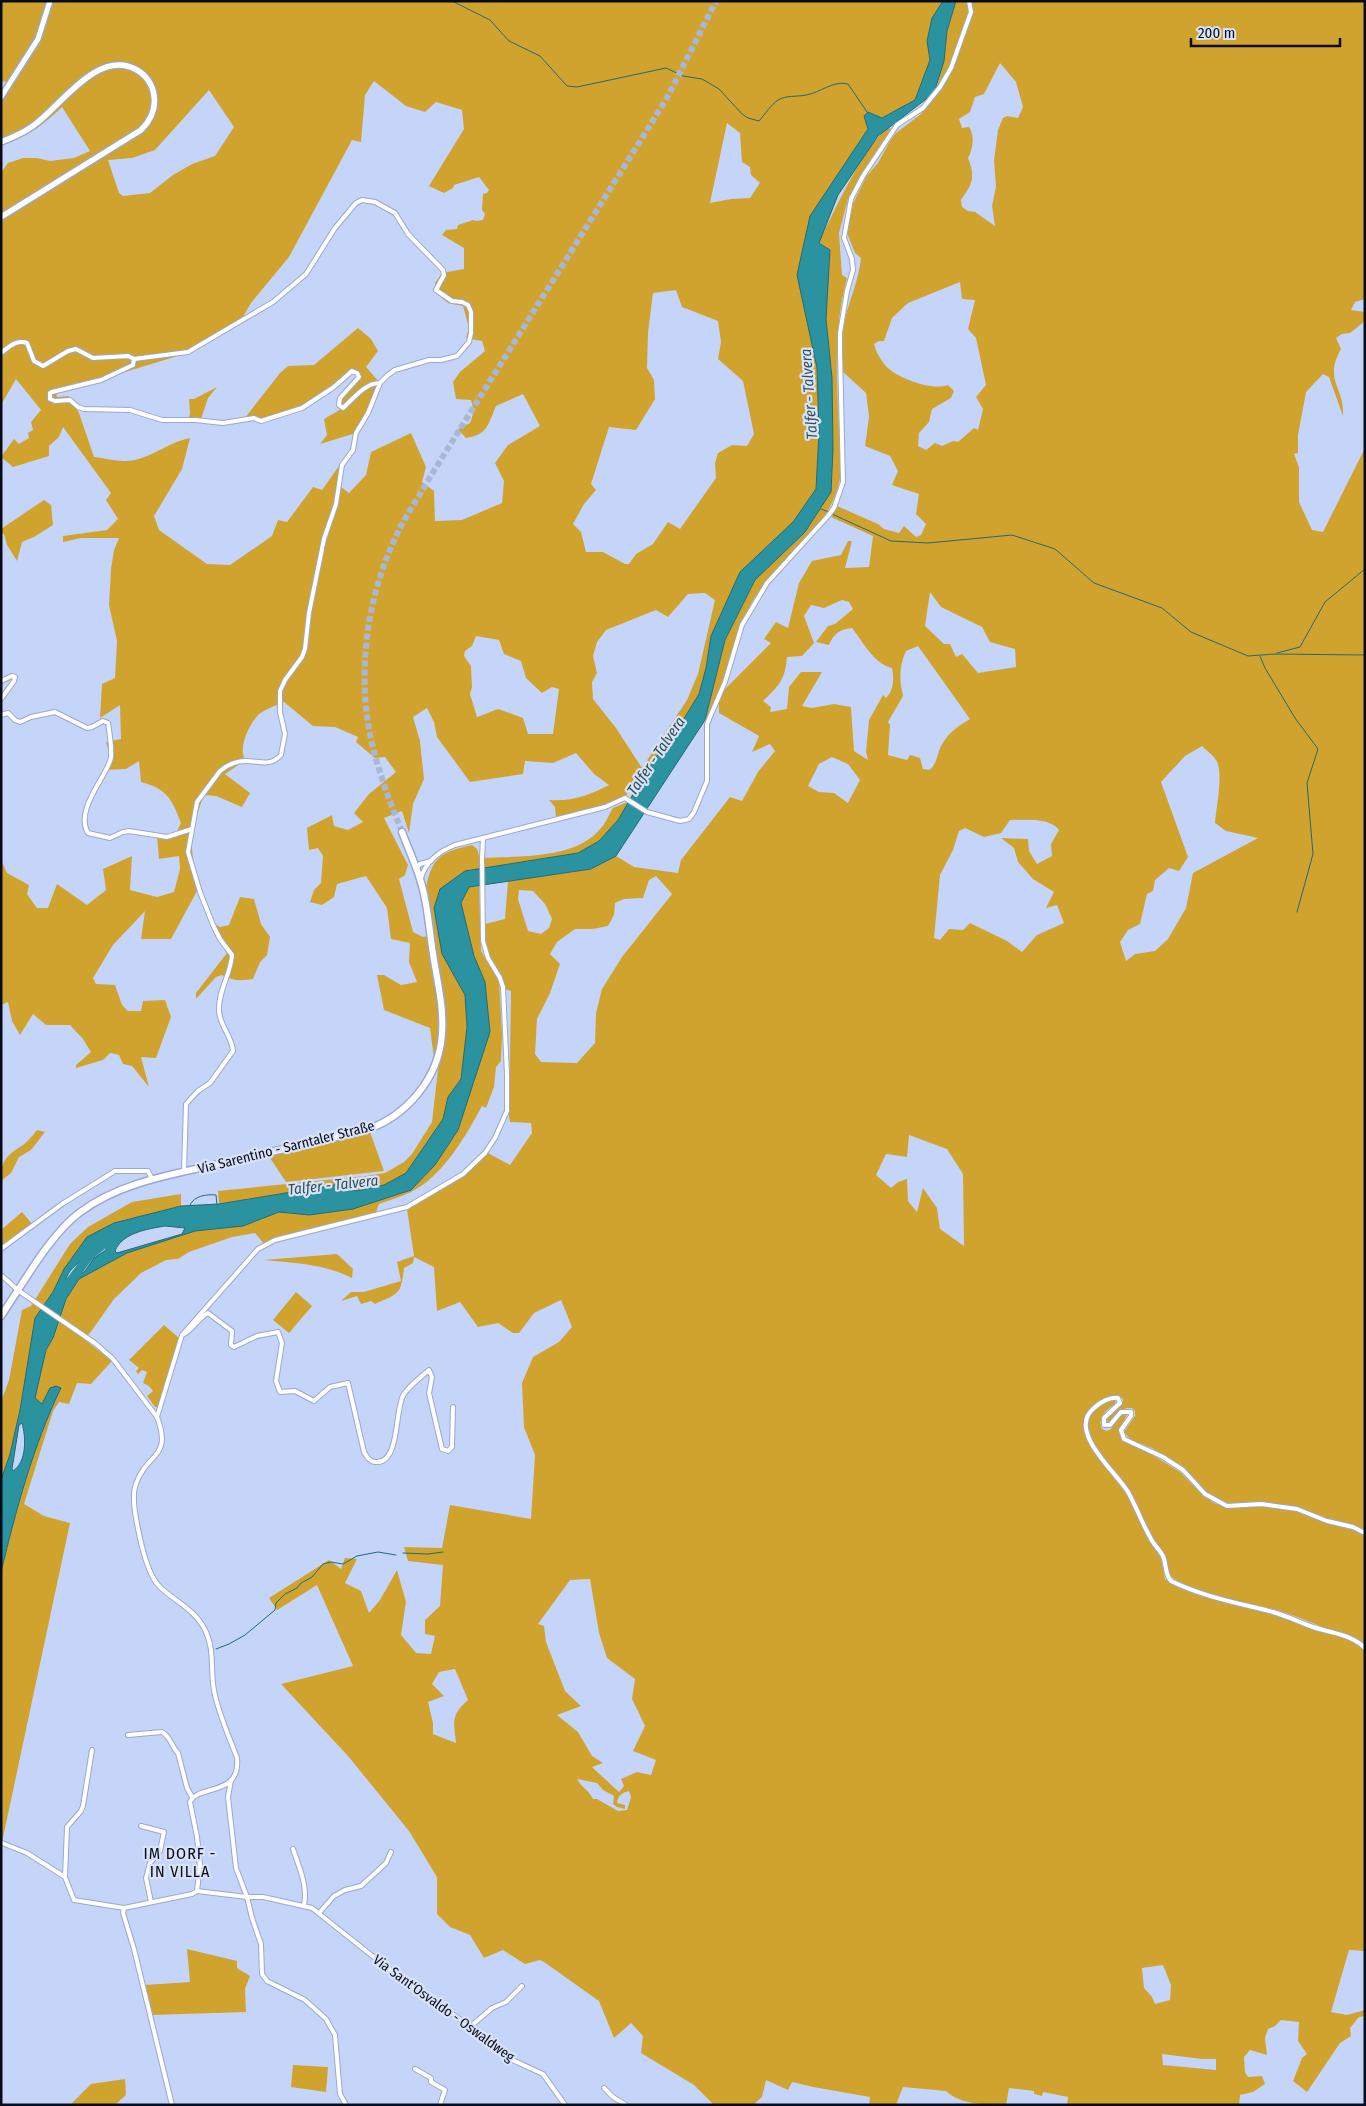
<svg xmlns="http://www.w3.org/2000/svg" width="1366" height="2106" viewBox="0 0 1366 2106" font-family="'Fira Sans Condensed',sans-serif">
<style>
.green{fill:#d0a32f;fill-rule:evenodd}
.water{fill:#2a939f;stroke:#206a76;fill-rule:evenodd}
.lines{fill:none;stroke-linecap:round;stroke-linejoin:round}
.stream{stroke:#206a76;stroke-width:1}
.river{stroke:#2a939f;stroke-width:9}
.primary-tunnel{stroke:#a8b7d8;stroke-width:6;stroke-dasharray:6 3;stroke-linecap:butt}
.minor-casing{stroke:#99a8cb;stroke-width:6}
.tertiary-casing{stroke:#99a8cb;stroke-width:8}
.secondary-casing{stroke:#99a8cb;stroke-width:8}
.primary-casing{stroke:#99a8cb;stroke-width:9}
.minor{stroke:#fff;stroke-width:4}
.tertiary{stroke:#fff;stroke-width:5}
.secondary{stroke:#fff;stroke-width:5.5}
.primary{stroke:#fff;stroke-width:6}
.labels{text-anchor:middle;stroke-width:4.5;stroke-linejoin:round;paint-order:stroke}
.street-label{font-size:14px;fill:#070c18;stroke:#d8e2f8}
.water-label{font-size:15px;font-style:italic;fill:#314f53;stroke:#d8e2f8}
.quarter-label{font-size:16px;letter-spacing:1px;fill:#070c18;stroke:#d8e2f8}
</style>
<rect width="100%" height="100%" fill="#c5d5fa"/>
<!-- green -->
<g class="green">
<path d="M1 1H943L932 18 927 41 930 60 915 100 882 118 868 112 864 116 868 129 810 217 797 275 817 368 819 432 816 489 793 522 740 572 711 636 706 668 699 694 674 735 652 762 618 820 599 841 578 853 465 871 440 889 434 908 442 954 465 995 467 1027 461 1079 448 1097 443 1119 406 1173 384 1185 356 1191 340 1184 219 1204 218 1191 366 1176 385 1173 404 1162 412 1154 432 1122 438 1070 443 1049 440 1048 434 1058 430 1028 384 1010 377 975H384L401 985 417 982 409 962 410 943 391 939 387 908 366 876 337 884 334 897 322 905 310 902 314 890 321 883 323 856 318 848 309 850 307 828 332 815 334 826 348 830 363 822 354 813 369 794 396 772 385 757 375 758 356 742 358 737 335 727 313 726 284 702C277 705 266 709 259 714 250 723 239 745 244 757L241 763 225 774 250 793 242 807 216 796 205 795C198 806 191 835 192 848 193 870 207 902 215 924L220 927 229 925 240 897 254 899 261 924 270 937 267 955 260 962 253 979C242 981 232 981 222 975L216 977 196 999V993L227 953 215 936 197 891 171 939H141L145 911 113 945 93 978 96 984 115 985 122 1005 128 1011H141L143 1001 165 1000 171 1017 156 1058 141 1057 149 1087 132 1066 123 1064 119 1055 110 1053 103 1060 76 1068V1065L91 1052 83 1039 70 1025H46L33 1014 20 1035 12 1021 8 1002 1 1005V860L7 873 29 885 27 894 37 908H48L57 884 87 905 106 890 103 869 132 856 130 890 157 897 174 892 180 869 179 856 159 859 157 837 175 835 181 823C172 799 167 789 141 782L139 761 126 769 104 770 110 755 106 742 121 739 120 705 100 718 102 684 115 678 117 641 109 605 111 569 114 550 119 538H81L63 542V536L107 530 118 519 106 500 111 493 63 427 59 437 49 446V456L13 467 1 457 14 439 19 444 29 438 28 433 33 430 31 422 41 410 16 379 1 405V173L8 163 23 158H37L50 161 74 158 90 151 62 107C45 124 24 139 1 145V92L7 82 1 81ZM374 81 406 106 425 112 436 102 462 110 464 129 429 186 444 193 453 188 454 185 479 177 489 190 487 193 483 194 482 210 485 214 483 220 476 221 473 220 458 225 457 229 446 230 442 235 464 248V269L442 273 435 283V292L448 303 463 306 469 328 466 338 482 341 485 351 460 372 453 382 456 399 471 400 474 411 470 423 458 429 466 438C488 435 488 424 496 406L523 394 540 426 508 445 495 463 504 481 502 503 462 520 435 521 434 491 422 482 426 467 411 433 371 452 366 475 349 493 341 487 339 466 322 490 313 487 287 522 278 520 272 536 230 565 207 564 159 530 154 516 182 469 190 438C168 442 148 461 125 461 115 461 104 458 94 457L79 413 69 396 57 397 56 393 181 355 241 320 251 303 289 257 352 140 361 142 365 95ZM209 90 234 127 215 156 192 164 173 175 150 193 123 196 119 193 108 160 132 158 155 150ZM727 123 740 133 742 162 750 167 751 175 760 183 750 198 731 199 710 203ZM676 290 682 307 718 321 721 342 718 359 743 381 754 434 747 446 732 445 718 453 715 463 716 478 680 529 668 522 653 544 636 554 629 564H625L603 552H586L581 532 573 524 584 504 596 490 591 484 609 427 636 430 655 399 654 380 647 368 648 333 653 293ZM705 593 715 600 698 674 687 700 642 768 616 728 593 699 592 682 597 673 593 656 597 642 606 630 656 610 668 617 688 594ZM476 636 499 640 504 654 521 661 526 678 542 693 552 687 559 689 553 734H528L523 718 498 709 477 717 470 694 472 687 471 666 464 656 465 651 472 646ZM427 708 434 722 437 737 470 782 523 774 525 761 553 763 576 753 594 774 609 785C589 795 572 802 549 800L555 807 556 818 616 803 625 798 632 785 635 783 630 801 613 808C609 814 606 823 601 828 576 860 516 856 480 858L477 849 472 845C442 852 433 855 426 887L439 992 436 994 428 936 423 937 413 932 399 879 405 875 408 865 384 818 402 811 409 833 413 804 424 779 420 741 413 717Z"/>
<path d="M956 1H1365V299L1355 302 1351 310 1365 312V321L1350 333 1342 334 1336 338 1341 349C1323 381 1345 387 1343 416L1329 377 1323 374 1306 392 1298 435V453L1294 454 1299 467V502L1312 530 1323 532 1365 448V1530L1353 1525 1325 1519 1297 1507 1228 1504 1207 1493 1184 1467 1152 1448 1131 1440 1124 1432 1135 1416V1411L1132 1408C1121 1407 1114 1415 1110 1423H1108L1107 1420 1110 1413 1123 1402V1399L1118 1395 1093 1406 1083 1423 1092 1450 1126 1492 1149 1538 1161 1558 1165 1579C1195 1600 1239 1604 1274 1614 1288 1618 1302 1626 1316 1630 1334 1636 1351 1637 1365 1650V1951L1349 1950 1331 2012 1347 2015 1365 2010V2016L1359 2017 1350 2028 1351 2036 1340 2043 1307 2092 1293 2081 1302 2058 1307 2054 1298 2041 1299 2022 1281 2020 1275 2026 1268 2029 1265 2038 1267 2055 1250 2050 1244 2057 1245 2072 1248 2077 1262 2076 1265 2084 1253 2092 1240 2095 1239 2105H1067L1068 2097 1043 2092 1042 2096 1034 2094V2091L1009 2088 1006 2105C987 2105 960 2105 946 2091L903 2087 896 2105H869L870 2097 813 2087 792 2082 788 2090 766 2080 762 2097 755 2103 757 2105H714L694 2085 641 2053 643 2036 631 2023 614 2038 599 2001 544 1962 540 1960 525 1964 503 1950 484 1958 470 1935 450 1927 437 1914V1877L409 1831 348 1756 281 1684 353 1666 317 1585 277 1610 269 1598 329 1560 341 1569 345 1558 357 1559 345 1583 361 1591 369 1613 380 1600 397 1570 406 1602 401 1635 416 1653 431 1654 435 1636 425 1634V1620L440 1606 443 1565 408 1561 404 1547 442 1548 450 1505 531 1519 535 1455 524 1427 522 1383 533 1357 559 1342 572 1327 561 1300 534 1313 519 1333H513L498 1323 478 1327 460 1302 437 1311 434 1267 414 1257 413 1263 404 1268C401 1295 399 1293 375 1304L371 1301 361 1304 357 1296 341 1301 351 1292H364L401 1281 397 1262 414 1256 407 1209 464 1174 486 1152 510 1165 532 1133 531 1123 510 1122 509 1117 511 991 505 989C501 975 495 969 489 956 484 946 485 934 485 924L505 919 508 881 592 869 616 856 634 867 678 873 681 860 730 797 742 801 758 772 775 751 770 744 752 752 759 736 719 713V700L725 689 771 643 764 639 776 622 788 628 799 583 812 561 841 555 848 541H852L845 568 869 567 873 536 831 517 837 506 878 524 884 529 899 533 904 526 916 537 921 535 926 524 916 514 919 494 892 485 898 471 890 456 865 446 869 417 866 393 842 371C842 353 841 333 846 315 851 296 859 278 861 258L855 253 847 233 853 204 866 177 878 163 890 141 896 133 921 114 935 94 944 61 947 32ZM1000 63 1016 82 1023 107 1018 118 1007 116 1003 118 998 130 994 161 996 187 992 206 995 226 975 212 968 211 962 207 961 200C972 184 976 178 968 158 973 149 975 136 969 127L962 128 959 119 970 112 975 97 984 94ZM960 282 962 299 975 300 968 329 976 338 986 385 976 397 983 409 978 430 974 428 958 442 953 441 942 446 935 443 926 450 918 446 919 433 929 422 932 409 951 398 954 391 948 385C932 391 896 378 885 365 880 359 876 352 874 344L879 341H884L892 318 908 303ZM930 592 941 607 982 627 990 642 1015 649 1016 667 978 673 962 654 956 657 950 644H944L925 626ZM842 600 849 602 853 609 835 624 828 626 816 642 829 645C834 633 839 630 852 628 863 642 874 664 892 668 894 678 894 690 886 698L883 695 869 720 866 752 868 760 854 751 851 707 834 704 812 708 802 706 822 672H801L789 687 787 709 770 712 771 707 763 701C779 686 785 680 787 657L802 656 814 643 804 616 811 605 824 608ZM918 646 970 719C958 726 948 733 941 746 937 754 937 765 929 770L923 769 920 758 910 755 907 760 888 755 890 725 888 722 903 696C899 679 899 667 906 651ZM1202 746C1206 750 1213 755 1216 760 1224 772 1216 808 1215 823L1226 831 1258 838 1193 873 1186 908 1168 939 1155 951 1135 954 1126 961 1120 942 1128 930 1140 924 1147 894 1153 891 1155 880 1169 868 1179 871 1188 857 1161 782 1185 756ZM832 757 848 764 860 780 848 803 834 793 819 792 808 786 819 764ZM1010 820C1024 820 1050 817 1059 830L1051 844 1052 856 1037 864 1029 851 1028 839 1001 838 1014 848 1018 862 1033 879 1054 892 1046 908 1057 905 1064 923 1037 935 1022 952 1007 941 970 923 963 930 949 929 940 940 934 938 940 875 953 850 959 831 965 828 984 837 1001 833ZM656 876 672 894 622 957 602 989 596 1013 595 1043 577 1063 541 1062 535 1054 537 1019 550 993 560 964 550 954 557 942 575 929H593L608 926 614 915 615 903 624 899 643 898 649 880ZM519 890 533 891 545 904 552 919 549 928 541 934 528 931 518 899ZM909 1135 947 1149 963 1174 964 1246 940 1229 937 1208 923 1188 917 1212 908 1201 907 1179 898 1182 891 1188 876 1175 886 1154 907 1157ZM590 1579 599 1633 607 1658 635 1679 632 1699 645 1726 633 1751 656 1760 651 1775 637 1772 621 1779 624 1786 619 1792 592 1767 603 1763 592 1756 578 1732 557 1715 581 1706 565 1691 546 1642 544 1626 538 1624 570 1580ZM455 1669 468 1700C450 1716 454 1722 456 1743L433 1734V1723L428 1702 444 1696 432 1684 439 1672ZM577 1779 597 1783 603 1790 614 1796 613 1804 617 1807 625 1809V1805L617 1803C618 1795 622 1793 629 1791L631 1797 627 1810 618 1811 597 1799H593C589 1790 582 1788 577 1779ZM1163 1965 1171 1985 1170 2000 1155 2004 1152 1997 1144 1988 1142 1968ZM1162 2054 1202 2059H1216V2070L1163 2065Z"/>
<path d="M888 127 891 129 860 176 848 199 839 233 842 275 847 278C830 339 839 407 841 470 836 528 783 552 755 597 736 627 732 661 718 693 714 702 712 712 705 720L725 640 755 580 805 532 831 492 832 378 826 319 830 250 819 242C836 208 860 153 888 127Z"/>
<path d="M358 328 371 339 378 351 366 367 380 383 368 413 356 433 320 444 327 435 324 419 343 408 339 405 340 398 358 377 352 371 334 387 302 408 261 421 254 418 244 419 280 373 288 366 314 365Z"/>
<path d="M217 387 208 398 201 419 188 422 190 413 189 399H194Z"/>
<path d="M44 500 51 505 53 525 34 537 22 542 17 561 7 545 4 534H1V529Z"/>
<path d="M479 886 481 951 499 981 502 1036 501 1061 496 1067 494 1087 486 1108 482 1106C465 1137 444 1175 411 1192 401 1197 389 1200 379 1204L375 1215 264 1244 255 1233 232 1237 189 1252 178 1259 166 1260 141 1273 114 1299 90 1333 84 1339 112 1361 91 1384 77 1383 69 1404 59 1402 53 1411 24 1504 44 1516 70 1523 1 1847V1572C16 1510 33 1446 61 1389L42 1404 35 1398 46 1350 53 1338 66 1299 79 1279 127 1253 195 1231 243 1226 279 1212 309 1215 353 1209 411 1190 435 1165 458 1130 490 1032 485 982 474 956 461 903 469 887Z"/>
<path d="M37 1130 45 1132 31 1150 19 1157 11 1173 1 1181C1 1160 6 1156 23 1145 28 1141 33 1135 37 1130Z"/>
<path d="M370 1132 384 1171 286 1182 268 1155Z"/>
<path d="M181 1194V1206L115 1223 64 1269 53 1292 35 1318 20 1410 10 1454 1 1480V1402L9 1380 22 1310 31 1306 70 1244 88 1227 132 1202Z"/>
<path d="M22 1212 33 1225 1 1251V1230Z"/>
<path d="M337 1254 353 1269 352 1278C325 1264 295 1263 264 1260Z"/>
<path d="M296 1292 312 1306 289 1333 273 1320Z"/>
<path d="M164 1325 179 1338 158 1407H155L147 1396 153 1391 149 1386 143 1383 147 1372 142 1370 138 1374 136 1371 139 1368 129 1360Z"/>
<path d="M1114 1400 1116 1402 1115 1404C1106 1410 1097 1417 1102 1429L1107 1431 1111 1429 1115 1420 1122 1414H1127L1119 1432 1121 1437 1129 1444 1143 1449 1180 1472 1204 1496 1214 1503 1227 1508 1261 1506 1295 1511 1324 1522 1352 1529 1365 1535V1645C1353 1634 1341 1634 1327 1629 1310 1622 1294 1615 1276 1610 1243 1601 1195 1597 1168 1574L1165 1556 1152 1537 1130 1490 1094 1445 1088 1426V1418L1096 1408 1108 1401Z"/>
<path d="M187 1949 237 1961V1968L250 1976 245 1989 246 2012 153 2015 145 1985 190 1982Z"/>
<path d="M293 2065 328 2067 326 2092 291 2087Z"/>
<path d="M125 2079 126 2095 115 2105H74L72 2103 91 2084Z"/>
</g>
<!-- water -->
<path class="water" d="M943 1H956L947 31 944 61 934 93 878 136 838 195 819 243 830 250 826 319 832 378 833 450 831 492 805 532 755 580 725 640 705 720 616 856 591 869 469 887 461 903 474 956 485 982 490 1032 458 1130 435 1165 411 1190 353 1209 309 1215 279 1212 243 1226 195 1231 127 1253 79 1279 66 1299 53 1338 46 1350 35 1398 42 1404 50 1388 56 1386 61 1388C33 1446 16 1510 1 1572V1480L10 1454 20 1410 35 1318 53 1292 64 1269 87 1237 114 1223 181 1206 219 1204 340 1184 356 1191 384 1185 406 1173 443 1119 448 1097 461 1079 467 1027 465 995 442 954 434 908 440 889 465 871 578 853 599 841 618 820 652 762 674 735 699 694 706 668 711 636 740 572 793 522 816 489 819 432 817 368 797 275 810 216 868 129 864 116 868 112 882 118 915 100 930 60 927 41 932 18ZM165 1226 185 1228 182 1234 117 1253 115 1251C122 1233 147 1229 165 1226ZM100 1244 107 1245 106 1250 94 1258 85 1271 65 1285C66 1272 73 1268 82 1259 89 1253 90 1248 100 1244ZM22 1423C26 1437 27 1462 13 1471L12 1469 19 1425Z"/>
<g class="lines">
<!-- stream -->
<g class="stream">
<path d="M452 1 490 20 509 41 540 56 567 86 577 87 666 68 683 76 702 79 719 89 742 114 748 118 759 121C765 114 771 105 778 100 787 95 796 97 806 95 820 93 833 80 848 84L867 112"/>
<path d="M821 509 829 512"/>
<path d="M832 514 891 541 928 543 1012 535 1055 549 1094 583 1162 608 1191 632 1248 656 1275 654 1365 655"/>
<path d="M1277 653 1300 647 1325 602 1365 569"/>
<path d="M1260 656 1265 668 1295 718 1318 749 1307 783 1313 854 1297 912"/>
<path d="M190 1205C194 1196 206 1194 216 1195L217 1205"/>
<path d="M403 1553 428 1554 443 1552"/>
<path d="M216 1649 229 1644 245 1635 275 1610 276 1603 285 1594 297 1588 301 1583 312 1577 323 1564 331 1562 343 1564 357 1556 378 1552 396 1555"/>
</g>
<!-- river -->
<path class="river" d="M63 1291 90 1255 113 1237"/>
<!-- primary-tunnel -->
<path class="primary-tunnel" d="M402 832C387 795 372 755 367 716 359 653 371 586 399 530 408 512 420 495 430 477L667 98 716 1"/>
<!-- minor casing -->
<g class="minor-casing">
<g id="minor">
<path d="M1 353C9 347 16 339 27 343L34 361 43 366 68 351 76 349 93 358 128 356 134 359"/>
<path d="M134 359 188 352 273 302 306 274 335 228 356 203 362 200 375 202 395 213 408 234 443 270 444 275 436 290 452 301 462 302 468 305 471 312V333L469 342 457 356 441 360H429L395 370 388 375 380 383 368 413 356 433 353 450 342 465 336 504 324 539 309 613 305 649 302 657 285 680 280 691V712L285 734 281 755C270 767 260 761 246 761 237 761 227 765 220 771L197 802 188 852 200 892 213 925 220 939 232 955C231 974 218 991 219 1010 219 1025 232 1036 233 1051L210 1083 198 1091 186 1104 184 1172"/>
<path d="M134 359 133 365 101 380 52 392 50 393V399L55 401 70 400 78 407 84 409 130 410 162 420H195L223 423 254 418 261 421 302 408 334 387 352 371 357 373 359 377 340 398 339 405 343 408C354 398 365 383 380 383"/>
<path d="M1 681 12 676 15 677 14 681 1 699"/>
<path d="M1 715 8 713 15 720 20 722 31 717 55 712 87 728 92 727 103 721 108 723C109 729 113 756 110 761 103 781 75 811 88 833L110 838 123 832 129 831 167 837 192 829"/>
<path d="M416 869 420 864 431 861"/>
<path d="M421 878C426 861 440 851 455 845L605 807 625 798 647 812 680 821 689 819 694 812 707 781V724L725 682 742 625 767 583 828 516 834 508 843 482 840 352V333L847 291 853 270 852 259 844 238 851 199 863 176 897 125 923 108 940 87 951 68 971 12 969 1"/>
<path d="M1 1249 62 1204 115 1171H148L152 1179"/>
<path d="M1 1275 19 1291 96 1344 113 1359 157 1417C173 1459 146 1453 136 1484 132 1494 134 1507 136 1518 139 1535 146 1573 159 1586 174 1601 195 1609 205 1630 215 1649 210 1670 214 1690 218 1713 229 1736 237 1758 241 1797 198 1784 190 1802L197 1837 200 1865 197 1891"/>
<path d="M184 1334C194 1329 198 1318 208 1313L232 1331 231 1345 234 1347 257 1336 278 1332 282 1343 276 1381 280 1392 295 1391 314 1401 330 1387 348 1383 364 1452C367 1457 369 1461 375 1462 401 1465 394 1408 404 1394 410 1385 421 1377 429 1370L432 1377 429 1393 442 1449 448 1451 452 1447 453 1407"/>
<path d="M157 1417 182 1335 258 1249 275 1240 407 1207 463 1174 485 1153 495 1138 507 1111V1075L503 987 500 978 488 958 483 941 482 859 483 838"/>
<path d="M1365 1533 1353 1527 1327 1521 1297 1509 1261 1504 1227 1506 1205 1494 1183 1470 1163 1457 1124 1439 1121 1430 1131 1416V1412H1121L1110 1425H1104V1418L1120 1403 1118 1398C1110 1397 1100 1402 1094 1408 1066 1431 1117 1473 1128 1492 1136 1506 1142 1523 1150 1537 1153 1544 1159 1549 1163 1556 1167 1565 1164 1573 1171 1581 1204 1597 1238 1603 1273 1612 1287 1616 1299 1622 1313 1627 1331 1633 1351 1634 1365 1648"/>
<path d="M128 1735 162 1732C171 1737 171 1746 178 1753L187 1788 192 1797"/>
<path d="M231 1780 228 1797 236 1868 247 1897 252 1918 261 1944 262 1974 267 1981 305 2000 326 2019 335 2035 340 2094 346 2105"/>
<path d="M141 1826 164 1832 160 1851 150 1863 146 1878 151 1902"/>
<path d="M2 1843 27 1853 65 1877 74 1900 124 1908"/>
<path d="M293 1849C299 1867 308 1886 304 1905"/>
<path d="M65 1877 67 1827 81 1811 83 1806 92 1750"/>
<path d="M197 1891 247 1897H263L312 1908 385 1966 476 2031 508 2058 543 2074 565 2105"/>
<path d="M319 1913 334 1896 345 1890 361 1886 386 1863 391 1852"/>
<path d="M470 2027 492 2008 506 2002 522 1986"/>
<path d="M415 2069 431 2078V2082L445 2090 440 2105"/>
<path d="M604 2088 613 2097 626 2105"/>
<path d="M172 2105 134 1949 123 1913 124 1908 192 1894 197 1891"/>
</g>
</g>
<!-- tertiary casing -->
<g class="tertiary-casing">
<path id="tertiary" d="M1 97 38 39 50 1"/>
</g>
<!-- secondary casing -->
<g class="secondary-casing">
<path id="secondary" d="M1 142C14 137 28 131 38 122 63 102 99 50 135 69 145 74 153 84 154 96 156 109 150 121 141 130L1 217"/>
</g>
<!-- primary casing -->
<g class="primary-casing">
<path id="primary" d="M1 1316C23 1284 49 1236 79 1213 124 1179 183 1173 236 1160 280 1150 323 1140 366 1130 407 1116 439 1078 442 1034 444 1007 437 980 433 954 429 929 428 903 420 879 415 863 408 848 402 832"/>
</g>
<!-- minor -->
<use href="#minor" class="minor"/>
<!-- tertiary -->
<use href="#tertiary" class="tertiary"/>
<!-- secondary -->
<use href="#secondary" class="secondary"/>
<!-- primary -->
<use href="#primary" class="primary"/>
</g>
<g class="labels">
<!-- street labels -->
<g class="street-label">
<text transform="translate(286 1147) rotate(-14)" y="5">Via Sarentino - Sarntaler Straße</text>
<text transform="translate(444 2008) rotate(36)" y="5">Via Sant'Osvaldo - Oswaldweg</text>
</g>
<!-- water labels -->
<g class="water-label">
<text transform="translate(809 394) rotate(-94)" y="5">Talfer - Talvera</text>
<text transform="translate(656 756) rotate(-56)" y="5">Talfer - Talvera</text>
<text transform="translate(333 1185) rotate(-6)" y="5">Talfer - Talvera</text>
</g>
<!-- quarter labels -->
<g class="quarter-label">
<text x="180" y="1859">IM DORF -<tspan x="180" dy="18">IN VILLA</tspan></text>
</g>
</g>
<!-- border -->
<rect width="1366" height="2106" fill="none" stroke="#070c18" stroke-width="5"/>
<!-- scale -->
<path d="M1191 38v8h149v-8" fill="none" stroke="#070c18" stroke-width="2.5"/>
<text x="1198" y="38" font-size="15" fill="#070c18" stroke="#d8e2f8" stroke-width="4" paint-order="stroke">200 m</text>
</svg>
